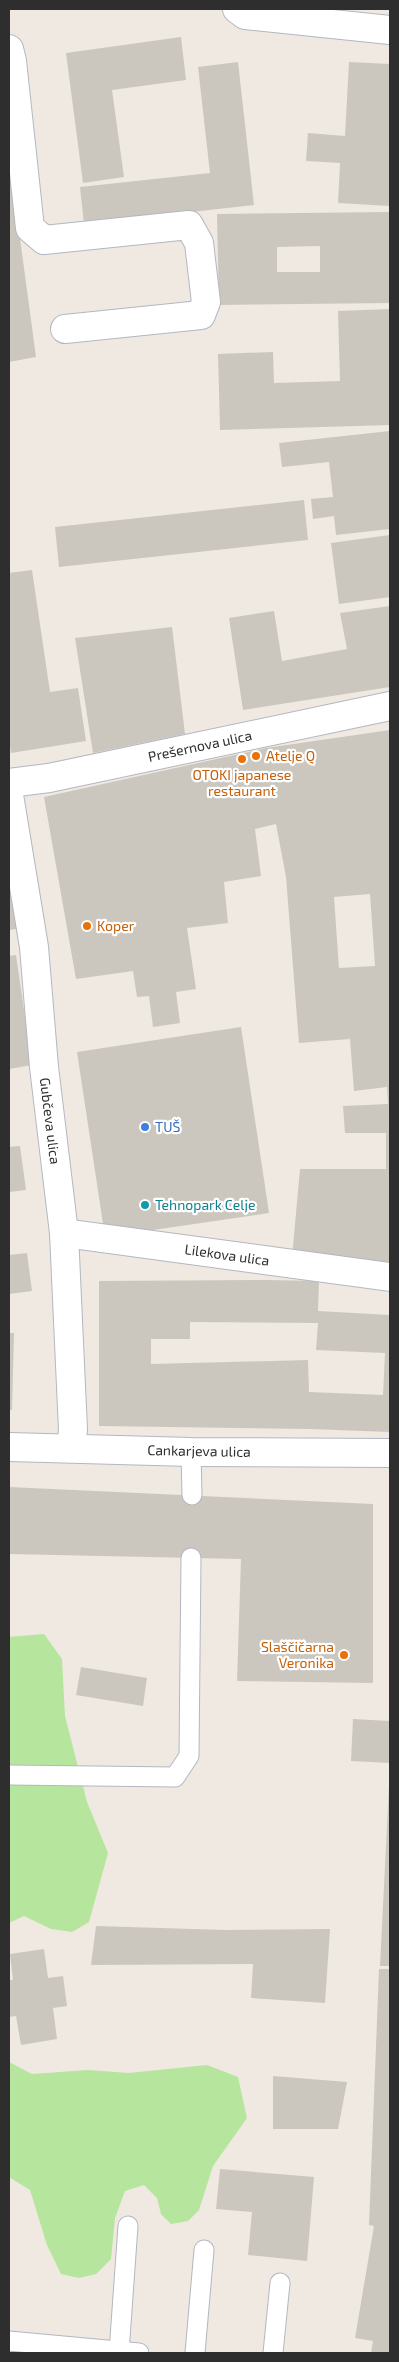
<svg xmlns="http://www.w3.org/2000/svg" width="399" height="2362" viewBox="0 0 399 2362" font-family="'Exo 2',sans-serif">
<style>
.grass{fill:#b6e59e}
.building{fill:#cbc7bf;fill-rule:evenodd}
.lines{fill:none;stroke-linecap:round;stroke-linejoin:round}
.lane-casing{stroke:#b4b7c1;stroke-width:21}
.street-casing{stroke:#b4b7c1;stroke-width:30}
.lane{stroke:#fff;stroke-width:19}
.street{stroke:#fff;stroke-width:28}
.food-dot{fill:#e8710a;stroke:#fff;stroke-width:2}
.shop-dot{fill:#3f7fe0;stroke:#fff;stroke-width:2}
.culture-dot{fill:#0f9aa8;stroke:#fff;stroke-width:2}
.labels{text-anchor:middle;stroke-width:4.5;stroke-linejoin:round;paint-order:stroke}
.street-label{font-size:14px;fill:#2e2e2e;stroke:#fff}
.food-label{font-size:14px;fill:#c56008;stroke:#fff;text-anchor:start}
.shop-label{font-size:14px;fill:#366cbe;stroke:#fff;text-anchor:start}
.culture-label{font-size:14px;fill:#0d838f;stroke:#fff;text-anchor:start}
</style>
<rect width="100%" height="100%" fill="#efe9e1"/>
<!-- grass -->
<g class="grass">
<path d="M44 1634 62 1659 65 1716 87 1802 108 1853 89 1922 72 1932 51 1929 24 1916 9 1923V1637Z"/>
<path d="M9 2062 32 2074 88 2070 129 2073 207 2065 238 2077 247 2118 213 2166 199 2210 188 2221 171 2224 161 2214 157 2198 144 2185 125 2191 115 2218 111 2259 96 2274 79 2278 61 2274 47 2245 30 2190 9 2177Z"/>
</g>
<!-- building -->
<g class="building">
<path d="M181 37 186 80 112 90 124 177 83 183 66 53Z"/>
<path d="M238 62 254 205 84 224 80 187 210 173 198 67Z"/>
<path d="M349 62 390 64V206L338 203 340 163 306 161 308 133 345 136Z"/>
<path d="M9 157 36 357 9 362Z"/>
<path d="M390 212V303L219 305 217 214ZM320 246V272H277V247Z"/>
<path d="M390 309V425L220 430 218 354 273 352 274 383 340 381 338 311Z"/>
<path d="M390 431V529L336 535 334 516 313 519 311 499 333 497 329 462 282 467 279 443Z"/>
<path d="M304 500 308 540 59 567 55 527Z"/>
<path d="M390 535V597L339 604 331 543Z"/>
<path d="M32 570 50 692 78 688 86 741 11 753 9 740V573Z"/>
<path d="M390 606V687L243 710 229 618 274 611 282 661 347 649 340 613Z"/>
<path d="M172 627 185 734 93 753 75 638Z"/>
<path d="M390 730V1267L292 1257 300 1169H386V1133H345L343 1106 388 1104 387 1087 354 1091 350 1039 299 1043 286 877 276 824 255 829 261 876 224 882 228 923 187 928 196 989 176 992 180 1023 153 1027 149 996 137 997 133 971 76 979 44 797 266 748ZM370 894 375 966 339 968 334 897Z"/>
<path d="M9 843 23 928 9 930Z"/>
<path d="M16 955 32 1065 9 1069V956Z"/>
<path d="M241 1027 269 1213 105 1237 77 1052Z"/>
<path d="M20 1146 26 1190 9 1192V1147Z"/>
<path d="M27 1253 32 1291 9 1294V1255Z"/>
<path d="M266 1280 319 1281 318 1311 390 1315V1432L310 1429 99 1426V1281ZM190 1322 318 1323 316 1350 385 1353 383 1395 309 1392 308 1360 151 1364V1339H190Z"/>
<path d="M9 1333H14L12 1410H9Z"/>
<path d="M9 1487 373 1504V1683L237 1681 241 1559 9 1554Z"/>
<path d="M81 1667 147 1678 143 1706 76 1695Z"/>
<path d="M353 1719 390 1721V1763L351 1761Z"/>
<path d="M389 1786H390V1966H380Z"/>
<path d="M96 1926 225 1930 330 1929 325 2003 251 1998 253 1964 91 1965Z"/>
<path d="M44 1949 48 1978 63 1976 67 2006 53 2008 57 2039 21 2045 16 2016 9 2017V1980H13L10 1954Z"/>
<path d="M379 1969H390V2353H371L373 2341 355 2338 374 2226 369 2225Z"/>
<path d="M273 2076 347 2082 338 2129H273Z"/>
<path d="M220 2169 314 2177 307 2261 248 2255 252 2212 216 2209Z"/>
</g>
<g class="lines">
<!-- lane casing -->
<g class="lane-casing">
<g id="lane">
<path d="M191 1452 192 1495"/>
<path d="M9 1775 175 1777 189 1756 191 1558"/>
<path d="M9 2341 139 2353"/>
<path d="M119 2352 128 2226"/>
<path d="M195 2353 204 2250"/>
<path d="M273 2353 280 2283"/>
</g>
</g>
<!-- street casing -->
<g class="street-casing">
<g id="street">
<path d="M237 9 245 15 390 30"/>
<path d="M9 49 12 61 30 228 44 240 189 225 199 243 206 302 201 315 65 329"/>
<path d="M9 783 49 778 390 706"/>
<path d="M9 795 34 947 44 1067 64 1233 73 1430 71 1448"/>
<path d="M64 1233 390 1277"/>
<path d="M9 1447 191 1452 390 1453"/>
</g>
</g>
<!-- lane -->
<use href="#lane" class="lane"/>
<!-- street -->
<use href="#street" class="street"/>
</g>
<!-- markers -->
<g class="food-dot">
<circle cx="256" cy="756" r="5"/>
<circle cx="242" cy="759" r="5"/>
<circle cx="87" cy="926" r="5"/>
<circle cx="344" cy="1655" r="5"/>
</g>
<circle class="shop-dot" cx="145" cy="1127" r="5"/>
<circle class="culture-dot" cx="145" cy="1205" r="5"/>
<g class="labels">
<!-- street labels -->
<g class="street-label">
<text transform="translate(200 746) rotate(-12)" y="5">Prešernova ulica</text>
<text transform="translate(50 1121) rotate(83)" y="5">Gubčeva ulica</text>
<text transform="translate(227 1255) rotate(8)" y="5">Lilekova ulica</text>
<text transform="translate(199 1451) rotate(1)" y="5">Cankarjeva ulica</text>
</g>
<!-- food labels -->
<g class="food-label">
<text x="266" y="761">Atelje Q</text>
<text x="242" y="780" text-anchor="middle">OTOKI japanese<tspan x="242" dy="16">restaurant</tspan></text>
<text x="97" y="931">Koper</text>
<text x="334" y="1652" text-anchor="end">Slaščičarna<tspan x="334" dy="16">Veronika</tspan></text>
</g>
<!-- shop labels -->
<g class="shop-label">
<text x="155" y="1132">TUŠ</text>
</g>
<!-- culture labels -->
<g class="culture-label">
<text x="155" y="1210">Tehnopark Celje</text>
</g>
</g>
<!-- border -->
<rect width="399" height="2362" fill="none" stroke="#2e2e2e" stroke-width="20"/>
</svg>
